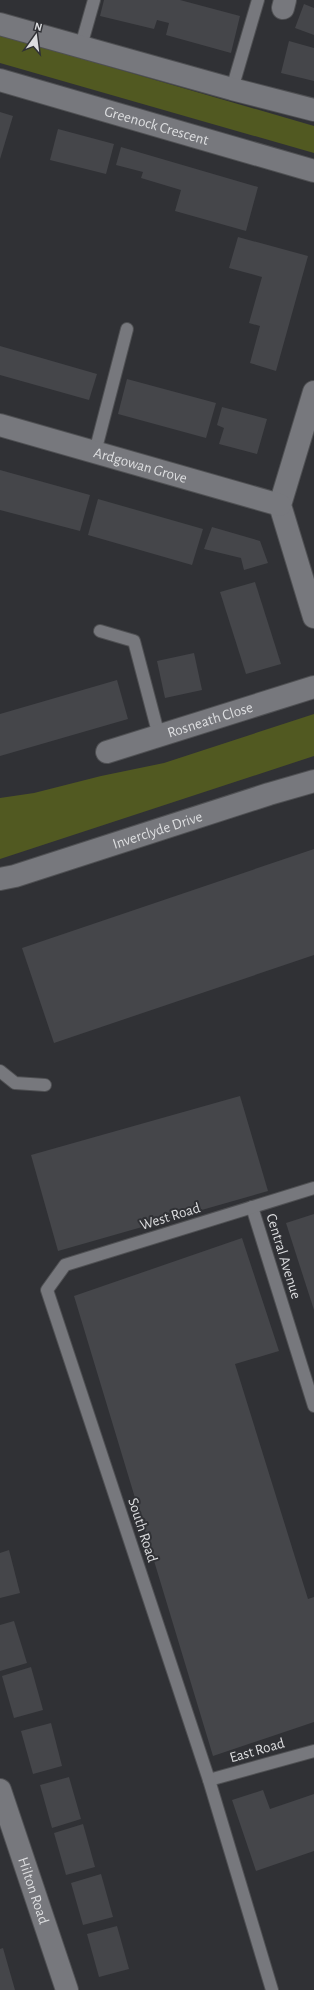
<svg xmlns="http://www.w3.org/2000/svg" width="314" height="1990" viewBox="0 0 314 1990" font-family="'Alegreya Sans',sans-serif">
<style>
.green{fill:#515921}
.building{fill:#45464a}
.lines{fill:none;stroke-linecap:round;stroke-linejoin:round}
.lane-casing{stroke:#4f5053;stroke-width:14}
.street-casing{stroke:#4f5053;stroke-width:24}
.lane{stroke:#77787d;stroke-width:12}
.street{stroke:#77787d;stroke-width:22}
.labels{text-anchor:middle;stroke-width:4;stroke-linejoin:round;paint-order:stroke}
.street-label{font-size:15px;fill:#dddee0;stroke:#303135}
</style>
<rect width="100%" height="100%" fill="#303135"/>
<!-- green -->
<g class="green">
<path d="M0 35 314 126V153L0 63Z"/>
<path d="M314 714V756L0 859V798L34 793 101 776 164 763Z"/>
</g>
<!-- building -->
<g class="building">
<path d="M104 0H180L240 16 231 53 166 35 169 23 157 20 154 29 100 16Z"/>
<path d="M304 4 314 8V35L295 28Z"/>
<path d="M289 41 314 48V81L281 73Z"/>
<path d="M0 112 13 116 0 159Z"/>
<path d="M58 129 114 144 106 174 50 160Z"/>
<path d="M121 147 258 187 246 231 175 211 181 190 141 178 143 172 116 165Z"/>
<path d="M238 237 308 256 276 371 250 363 260 326 249 323 262 277 229 268Z"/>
<path d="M0 346 97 374 89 400 0 375Z"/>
<path d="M127 379 216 403 206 438 118 414Z"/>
<path d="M222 407 267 419 257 454 219 444 224 428 217 425Z"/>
<path d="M0 470 90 495 80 531 0 510Z"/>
<path d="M98 499 203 529 192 565 88 535Z"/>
<path d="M212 527 260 541 268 563 244 570 241 558 204 549Z"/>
<path d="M255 582 281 664 246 674 220 592Z"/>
<path d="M194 653 202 690 165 698 157 661Z"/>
<path d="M117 680 128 719 0 756V714Z"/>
<path d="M314 849V955L54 1043 22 948Z"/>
<path d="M240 1096 268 1191 58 1251 31 1155Z"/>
<path d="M314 1214V1310L286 1223Z"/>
<path d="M242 1238 279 1351 235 1364 308 1599 314 1597V1722L213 1756 74 1296Z"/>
<path d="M9 1550 20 1593 0 1598V1553Z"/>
<path d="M14 1621 27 1663 0 1671V1625Z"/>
<path d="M31 1667 43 1710 14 1718 2 1676Z"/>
<path d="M51 1723 62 1766 33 1774 21 1731Z"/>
<path d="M69 1777 81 1819 52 1828 40 1785Z"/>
<path d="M263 1790 270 1809 314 1794V1851L256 1871 232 1800Z"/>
<path d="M83 1824 95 1867 66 1875 54 1833Z"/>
<path d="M101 1874 113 1917 83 1925 71 1883Z"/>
<path d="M117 1926 129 1969 99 1977 87 1934Z"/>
<path d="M3 1948 15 1990H0V1949Z"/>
</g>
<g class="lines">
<!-- lane casing -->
<g class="lane-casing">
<g id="lane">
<path d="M81 46 94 0"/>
<path d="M232 89 258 0"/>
<path d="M95 452 127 329"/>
<path d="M100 631 134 641 159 736"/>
<path d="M0 1071 15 1083 45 1085"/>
<path d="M252 1207 314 1406"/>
<path d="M209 1780 314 1751"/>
<path d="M272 1990 209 1780 47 1290 65 1265 314 1188"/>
</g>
</g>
<!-- street casing -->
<g class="street-casing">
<g id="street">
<path d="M283 8 285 0"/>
<path d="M0 24 232 89 314 110"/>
<path id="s1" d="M0 80 314 171"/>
<path d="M314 392 280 505 314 617"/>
<path id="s2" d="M0 425 280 505"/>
<path id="s3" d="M107 752 314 687"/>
<path id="s4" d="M0 879 15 876 269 794 314 781"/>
<path id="s5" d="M0 1790 67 1990"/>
</g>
</g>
<!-- lane -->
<use href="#lane" class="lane"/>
<!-- street -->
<use href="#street" class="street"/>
</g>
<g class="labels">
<!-- street labels -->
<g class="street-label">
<text dy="5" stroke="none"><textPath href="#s1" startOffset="163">Greenock Crescent</textPath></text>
<text dy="5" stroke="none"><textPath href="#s2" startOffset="146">Ardgowan Grove</textPath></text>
<text dy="5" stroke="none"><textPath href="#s3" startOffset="108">Rosneath Close</textPath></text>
<text dy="5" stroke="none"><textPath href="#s4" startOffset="165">Inverclyde Drive</textPath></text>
<text transform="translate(170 1216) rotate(-17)" y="5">West Road</text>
<text transform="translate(284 1256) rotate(73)" y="5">Central Avenue</text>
<text transform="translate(143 1530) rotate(72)" y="5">South Road</text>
<text transform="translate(257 1750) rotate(-16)" y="5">East Road</text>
<text dy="5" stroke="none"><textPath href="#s5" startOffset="106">Hilton Road</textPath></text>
</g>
</g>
<!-- north arrow -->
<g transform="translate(36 36) rotate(14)" stroke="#303135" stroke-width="3" paint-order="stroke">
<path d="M0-3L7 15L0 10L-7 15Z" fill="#dddee0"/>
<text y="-6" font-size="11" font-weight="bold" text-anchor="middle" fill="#dddee0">N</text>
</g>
</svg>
